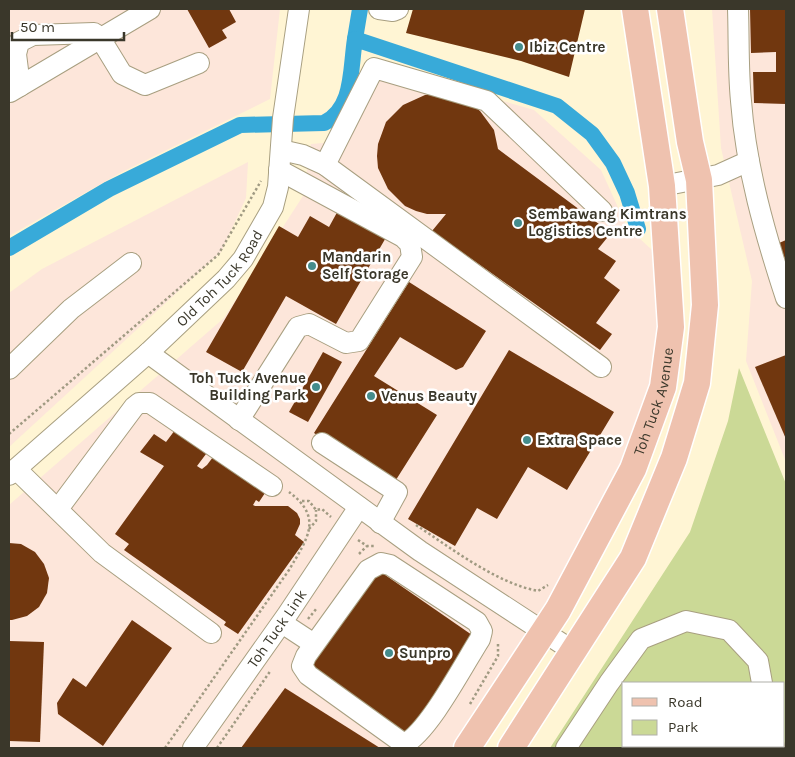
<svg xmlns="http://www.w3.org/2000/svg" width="795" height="757" viewBox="0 0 795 757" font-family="Karla,sans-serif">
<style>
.industrial{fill:#fde6da}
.green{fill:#cbd996;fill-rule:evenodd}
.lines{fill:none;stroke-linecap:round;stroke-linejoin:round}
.canal{stroke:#38aad9;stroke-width:16}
.building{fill:#71370f}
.minor-casing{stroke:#a89f80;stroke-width:22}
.major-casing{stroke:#fff;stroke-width:29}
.path{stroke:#a09a82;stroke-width:2.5;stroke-dasharray:2.5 2.5;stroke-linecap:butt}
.minor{stroke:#fff;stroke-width:20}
.major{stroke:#efc2af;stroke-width:26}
.poi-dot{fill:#448c8c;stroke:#fff;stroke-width:2}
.labels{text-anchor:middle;stroke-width:5;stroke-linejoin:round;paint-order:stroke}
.poi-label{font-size:15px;font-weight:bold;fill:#3a372a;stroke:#fff;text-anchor:start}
.street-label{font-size:15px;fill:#3a372a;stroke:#fff}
</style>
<rect width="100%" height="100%" fill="#fff5d4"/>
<!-- industrial -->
<g class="industrial">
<path d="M9 9H280L270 99 120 173 9 236Z"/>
<path d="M712 9H786V462L746 361 752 281 721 148Z"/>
<path d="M368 62 534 110 601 170 627 227 663 260 660 385 632 461 541 617 456 748H9V505L224 318 303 196 311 144 323 143 345 129Z"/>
<path d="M248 162 246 198 221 252 9 447V293L42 269Z"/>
</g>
<!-- green -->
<path class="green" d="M739 368 786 484V748H550L690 532 728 421ZM624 683H784V746H624Z"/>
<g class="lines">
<!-- canal -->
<g class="canal">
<path d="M355 39 360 9"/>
<path d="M9 248 109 189 240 125 324 123C354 108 350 70 355 39L557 106 592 134 613 163 627 193 638 229"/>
</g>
</g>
<!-- building -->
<g class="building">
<path d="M187 9H229L236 22 222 30 227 38 209 48Z"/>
<path d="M413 9H585L569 77 521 61 406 33Z"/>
<path d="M750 9H786V104L754 103 753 72H776V52L751 53Z"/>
<path d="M437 94 471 104 480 111 494 130 498 149 611 233 598 249 616 261 604 278 620 290 596 323 612 334 600 350 432 231 446 214H427L416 211 405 206 388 189 378 168 377 156 378 144 386 122 403 105 425 95Z"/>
<path d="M340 207 388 234 336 324 286 296 242 372 206 352 279 226 298 237 310 216 329 227Z"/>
<path d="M786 240V262L779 243Z"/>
<path d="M409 282 486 331 463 367 456 370 400 337 374 376 437 415 394 483 314 433Z"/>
<path d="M509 350 614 412 567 490 528 467 497 519 477 508 455 546 408 519Z"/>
<path d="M323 352 342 362 308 422 289 412Z"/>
<path d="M786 355V439L755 367Z"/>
<path d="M175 430 206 454 197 466 200 468 202 469 207 465 213 457 265 493 259 502 256 500 253 505 255 506H288L297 513 300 519V524L295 535 304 542 238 634 224 625 226 622 124 550 129 544 115 534 164 466 140 452 154 434 166 442Z"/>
<path d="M9 543 21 544 35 552 44 564 49 578 47 593 39 607 27 616 12 620H9Z"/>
<path d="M378 570 472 635 408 736 305 671Z"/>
<path d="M132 620 172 648 103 746 58 714 57 703 73 678 86 687Z"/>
<path d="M9 641 44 642 40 742 9 741Z"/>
<path d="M285 688 380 748H241Z"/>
</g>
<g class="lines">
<!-- minor casing -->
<g class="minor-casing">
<g id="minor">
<path d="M379 9 393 11 398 9"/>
<path d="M738 9C739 39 738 70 741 101 746 168 765 234 786 298"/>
<path d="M20 86 16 54 19 42 33 35 94 33 100 38 122 74 145 85 199 63"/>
<path d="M10 92 150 9"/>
<path d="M281 150 303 155 325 165 601 367"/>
<path d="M325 165 374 68 487 101 602 211"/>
<path d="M662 186 718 175 749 161"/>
<path d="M148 353 420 551 573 651"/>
<path d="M9 369 71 309 131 263"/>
<path d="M239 420 298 327 309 324 346 343 359 341 412 257 410 244 403 237 279 170"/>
<path d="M322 443 397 492 380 523"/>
<path d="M16 469 102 553 211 633"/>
<path id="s1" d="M9 475 148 353 226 279 243 259 273 207 278 187 283 118 299 9"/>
<path d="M58 509 134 407 139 403H150L272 486"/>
<path d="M381 563 390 565 477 622 482 631 480 639C464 664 428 733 404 744L308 675 302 666 306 656 368 570Z"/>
<path d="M282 623 314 644"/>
<path d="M774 746V748"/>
<path id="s2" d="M193 748 287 615 359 507"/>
<path d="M566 748 609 683 641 639 686 621 729 630 758 661 762 683"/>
</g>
</g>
<!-- major casing -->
<g class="major-casing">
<g id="major">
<path id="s3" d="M467 748 558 610 633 469 663 387 671 327 662 186 635 9"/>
<path d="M511 748 633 558 674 458 697 383 705 305 699 180 690 142 670 9"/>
</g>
</g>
<!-- path -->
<g class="path">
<path d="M9 434 218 255 261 181"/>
<path d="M302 501H309L316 510 322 509 331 517"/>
<path d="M416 525C451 548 496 583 538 591L548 585"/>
<path d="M309 529 316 521V510"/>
<path d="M358 540 367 546H375"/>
<path d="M359 554 367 546"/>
<path d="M308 619 317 608"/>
<path d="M470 704 498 656V642"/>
<path d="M165 748 289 570C307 539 324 518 289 492"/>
<path d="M217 748 271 670"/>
</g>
<!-- minor -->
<use href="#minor" class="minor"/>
<!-- major -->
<use href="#major" class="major"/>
</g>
<!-- markers -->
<g class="poi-dot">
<circle cx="519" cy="47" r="5"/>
<circle cx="518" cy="223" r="5"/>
<circle cx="312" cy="266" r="5"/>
<circle cx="316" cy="387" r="5"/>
<circle cx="371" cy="396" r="5"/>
<circle cx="527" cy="440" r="5"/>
<circle cx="389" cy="653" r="5"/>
</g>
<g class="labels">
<!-- poi labels -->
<g class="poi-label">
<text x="529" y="52">Ibiz Centre</text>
<text x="528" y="219">Sembawang Kimtrans<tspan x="528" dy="17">Logistics Centre</tspan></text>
<text x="322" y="262">Mandarin<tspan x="322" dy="17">Self Storage</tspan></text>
<text x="306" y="383" text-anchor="end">Toh Tuck Avenue<tspan x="306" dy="17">Building Park</tspan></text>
<text x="381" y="401">Venus Beauty</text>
<text x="537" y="445">Extra Space</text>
<text x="399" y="658">Sunpro</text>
</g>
<!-- street labels -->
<g class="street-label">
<text dy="5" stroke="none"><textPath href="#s1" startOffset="289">Old Toh Tuck Road</textPath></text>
<text dy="5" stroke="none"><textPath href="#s3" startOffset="396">Toh Tuck Avenue</textPath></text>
<text dy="5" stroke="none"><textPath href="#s2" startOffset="146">Toh Tuck Link</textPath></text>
</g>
</g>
<!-- border -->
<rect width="795" height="757" fill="none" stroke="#3a372a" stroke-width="20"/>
<!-- legend -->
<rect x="622" y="682" width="162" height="65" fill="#ffffff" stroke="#b0afaa"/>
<rect x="632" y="698" width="25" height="8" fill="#efc2af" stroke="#b0afaa"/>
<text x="668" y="707" font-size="15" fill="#3a372a">Road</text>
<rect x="632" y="720" width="25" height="15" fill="#cbd996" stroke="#b0afaa"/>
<text x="668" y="732" font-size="15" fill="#3a372a">Park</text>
<!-- scale -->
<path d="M12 32v8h112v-8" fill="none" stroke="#3a372a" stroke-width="2.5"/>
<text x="20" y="32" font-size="15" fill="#3a372a" stroke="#ffffff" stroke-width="4" paint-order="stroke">50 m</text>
</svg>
